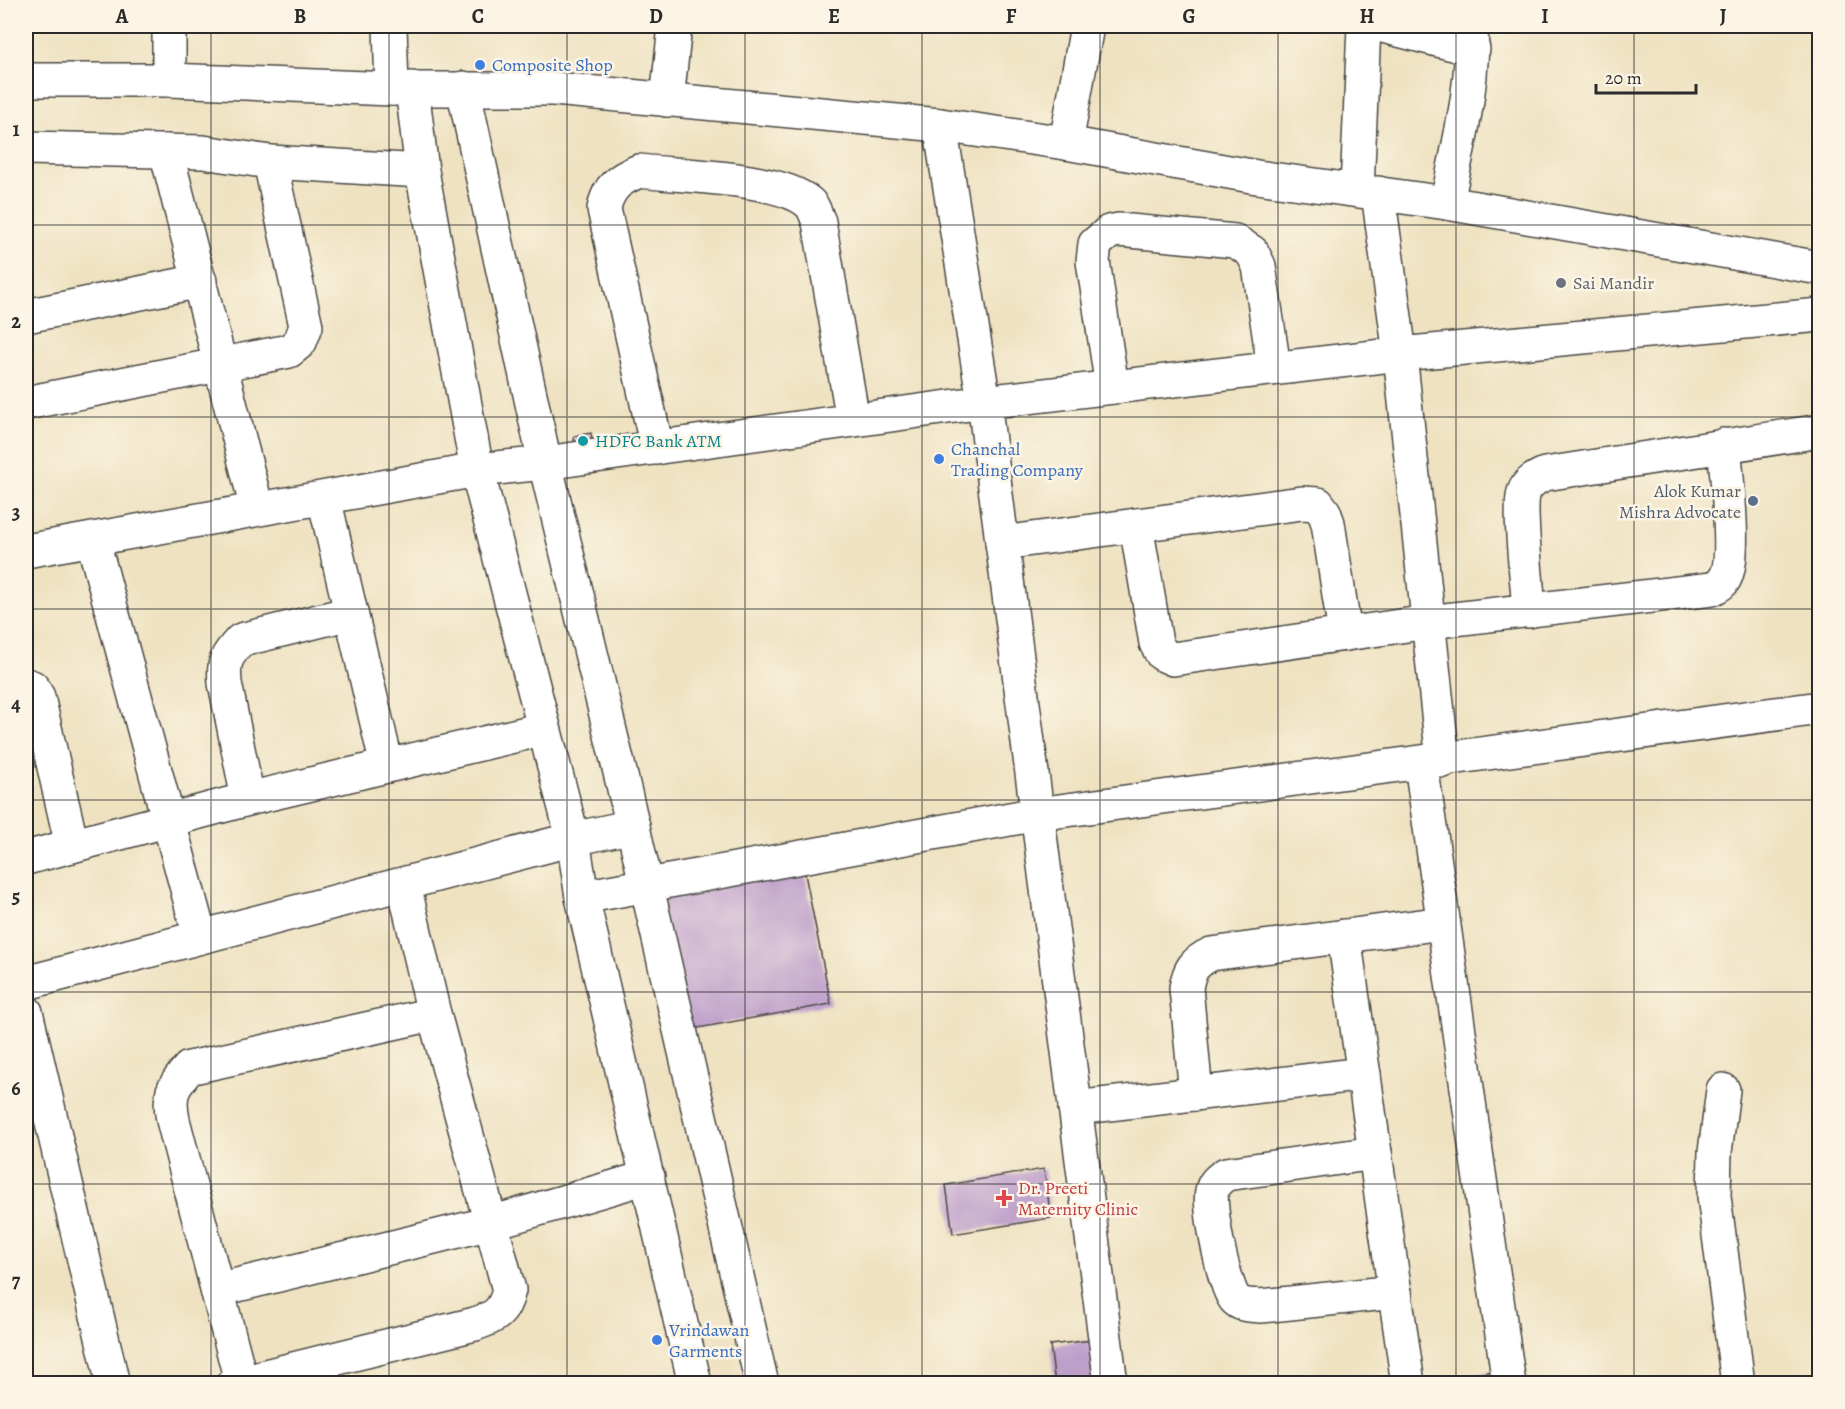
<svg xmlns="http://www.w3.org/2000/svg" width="1845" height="1409" viewBox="0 0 1845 1409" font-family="Alegreya,serif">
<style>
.building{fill:#be9fca}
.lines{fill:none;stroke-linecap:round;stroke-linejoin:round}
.minor-casing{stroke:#484642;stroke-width:36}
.minor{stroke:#fff;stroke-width:33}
.grid{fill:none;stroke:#2b2b2b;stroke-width:1.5;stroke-opacity:0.55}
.shop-dot{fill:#3f7fe0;stroke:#fcf5e5;stroke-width:2}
.worship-dot{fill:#6b7280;stroke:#fcf5e5;stroke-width:2}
.culture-dot{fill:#0f9aa8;stroke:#fcf5e5;stroke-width:2}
.service-dot{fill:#5c6f8a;stroke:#fcf5e5;stroke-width:2}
.health-dot{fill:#e0444e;stroke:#fcf5e5;stroke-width:2}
.labels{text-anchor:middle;stroke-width:5;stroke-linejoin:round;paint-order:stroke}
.shop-label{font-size:18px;fill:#366cbe;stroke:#fcf5e5;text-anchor:start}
.worship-label{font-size:18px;fill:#5b616d;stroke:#fcf5e5;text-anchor:start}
.culture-label{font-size:18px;fill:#0d838f;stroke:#fcf5e5;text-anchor:start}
.service-label{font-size:18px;fill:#4e5e75;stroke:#fcf5e5;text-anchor:end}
.health-label{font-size:18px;fill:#be3a42;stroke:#fcf5e5;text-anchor:start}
.neatline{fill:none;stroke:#2b2b2b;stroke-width:2}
.grid-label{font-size:20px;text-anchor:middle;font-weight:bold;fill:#2b2b2b}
</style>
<rect width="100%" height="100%" fill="#fcf5e5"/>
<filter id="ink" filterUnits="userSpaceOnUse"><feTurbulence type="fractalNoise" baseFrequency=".0167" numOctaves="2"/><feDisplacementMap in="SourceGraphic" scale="12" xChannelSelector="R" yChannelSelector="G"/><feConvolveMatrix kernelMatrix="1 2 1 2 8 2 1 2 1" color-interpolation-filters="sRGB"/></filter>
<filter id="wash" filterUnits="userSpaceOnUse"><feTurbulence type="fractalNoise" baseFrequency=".008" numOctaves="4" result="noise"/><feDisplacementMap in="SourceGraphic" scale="24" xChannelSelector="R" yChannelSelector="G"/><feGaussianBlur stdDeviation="1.35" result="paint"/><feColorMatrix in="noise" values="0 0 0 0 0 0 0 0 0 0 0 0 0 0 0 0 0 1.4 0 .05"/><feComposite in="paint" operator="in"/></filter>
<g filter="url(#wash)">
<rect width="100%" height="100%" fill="#eee2c1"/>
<g id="blocks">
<!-- building -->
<g class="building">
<path d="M591 433 593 447 575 450 574 436Z"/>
<path d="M803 864 831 1004 687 1030 656 892Z"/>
<path d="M1044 1169 1051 1218 953 1234 946 1185Z"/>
<path d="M1100 1339 1106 1384H1055L1050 1345Z"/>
<path d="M1499 1370 1501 1384H1472L1471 1375Z"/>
</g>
</g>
</g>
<g filter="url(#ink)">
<use href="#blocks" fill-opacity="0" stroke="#484642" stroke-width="1.5"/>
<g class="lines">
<!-- minor casing -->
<g class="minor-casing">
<g id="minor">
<path d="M169 26V80"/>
<path d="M390 26 392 89"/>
<path d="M1383 26 1473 49"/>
<path d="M26 80H169L392 89H554L940 125 1066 143 1257 177 1447 203 1820 268"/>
<path d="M412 88 422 171 477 470 573 839 582 897 695 1384"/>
<path d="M463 88 545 463 626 797 762 1384"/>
<path d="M667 100 675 26"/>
<path d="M940 125 984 402 1111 1384"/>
<path d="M1066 143 1087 26"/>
<path d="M26 148 203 152 270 162 422 171"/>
<path d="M166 151 257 509"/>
<path d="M1357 190 1364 26"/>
<path d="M1378 193 1400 354 1443 761"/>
<path d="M1447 203C1458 145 1475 85 1471 26"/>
<path d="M26 316 200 281"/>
<path d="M1112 387 1093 261 1095 244 1109 232 1119 230 1235 241 1252 252 1259 266 1274 368"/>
<path d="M26 403 289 351 300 342 306 326 270 162"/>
<path d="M657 448 604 209C608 187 619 179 639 171 680 176 779 177 808 202 814 206 816 216 819 222L853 420"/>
<path d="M324 498 387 766"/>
<path d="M1136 525 1156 643 1162 654 1173 659 1428 622 1712 589C1715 587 1721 585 1723 581 1738 564 1726 471 1724 445"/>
<path d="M93 541 200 937"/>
<path d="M1002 543 1302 503 1318 504 1324 512 1328 523 1345 634"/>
<path d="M26 551 477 470 545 463 984 402 1400 354 1820 315"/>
<path d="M1529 611C1528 588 1518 508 1524 492 1528 482 1536 478 1545 474L1820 431"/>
<path d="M26 685 32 687 38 697 72 846"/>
<path d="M1421 764 1509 1384"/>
<path d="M248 799 225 683C223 661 226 656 241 640L351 613"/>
<path d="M26 858 248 799 543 729"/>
<path d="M582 897 1037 814 1820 708"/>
<path d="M1344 936 1408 1384"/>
<path d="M26 983 573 839 633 826"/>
<path d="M26 1012 113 1384"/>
<path d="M1723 1090 1715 1152 1714 1196 1738 1384"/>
<path d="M1196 1094 1186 988C1189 970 1194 962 1211 954L1443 923"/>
<path d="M1075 1108 1364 1074"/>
<path d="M1375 1153 1226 1174C1219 1179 1214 1182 1212 1191 1208 1207 1224 1286 1235 1299 1241 1306 1252 1305 1261 1306L1395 1292"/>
<path d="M217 1290 491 1223 648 1177"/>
<path d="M241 1381 173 1120C168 1095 172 1087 189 1068L434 1014"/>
<path d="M233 1384 475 1324C496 1317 504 1312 509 1290L434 1014 404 885"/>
</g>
</g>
<!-- minor -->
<use href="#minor" class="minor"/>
</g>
</g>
<!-- grid -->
<path class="grid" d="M211 26V1384M389 26V1384M567 26V1384M745 26V1384M922 26V1384M1100 26V1384M1278 26V1384M1456 26V1384M1634 26V1384M26 225H1820M26 417H1820M26 609H1820M26 800H1820M26 992H1820M26 1184H1820"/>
<!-- markers -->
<g class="shop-dot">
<circle cx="480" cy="65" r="6"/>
<circle cx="939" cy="459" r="6"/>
<circle cx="657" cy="1340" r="6"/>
</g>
<circle class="worship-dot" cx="1561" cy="283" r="6"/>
<circle class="culture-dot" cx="583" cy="441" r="6"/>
<circle class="service-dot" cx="1753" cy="501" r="6"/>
<path class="health-dot" d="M1001 1189h6v6h6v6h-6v6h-6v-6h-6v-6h6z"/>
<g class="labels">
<!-- shop labels -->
<g class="shop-label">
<text x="492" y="71">Composite Shop</text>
<text x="951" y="455">Chanchal<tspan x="951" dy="21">Trading Company</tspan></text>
<text x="669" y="1336">Vrindawan<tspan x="669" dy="21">Garments</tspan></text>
</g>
<!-- worship labels -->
<g class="worship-label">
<text x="1573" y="289">Sai Mandir</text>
</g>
<!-- culture labels -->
<g class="culture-label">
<text x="595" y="447">HDFC Bank ATM</text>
</g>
<!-- service labels -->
<g class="service-label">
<text x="1741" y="497">Alok Kumar<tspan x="1741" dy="21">Mishra Advocate</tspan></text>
</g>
<!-- health labels -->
<g class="health-label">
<text x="1018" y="1194">Dr. Preeti<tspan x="1018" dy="21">Maternity Clinic</tspan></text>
</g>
</g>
<!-- margin -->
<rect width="1845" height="1409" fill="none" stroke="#fcf5e5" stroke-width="66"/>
<!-- scale -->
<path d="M1596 84v9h100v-9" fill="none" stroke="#2b2b2b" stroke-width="3"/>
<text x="1605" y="84" font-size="18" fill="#2b2b2b" stroke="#fcf5e5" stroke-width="4.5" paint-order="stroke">20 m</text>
<rect x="33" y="33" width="1779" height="1343" class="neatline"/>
<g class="grid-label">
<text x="122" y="23">A</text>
<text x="300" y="23">B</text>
<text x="478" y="23">C</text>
<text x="656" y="23">D</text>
<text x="834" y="23">E</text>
<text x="1011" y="23">F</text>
<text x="1189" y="23">G</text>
<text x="1367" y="23">H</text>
<text x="1545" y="23">I</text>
<text x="1723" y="23">J</text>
<text x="16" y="136">1</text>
<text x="16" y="328">2</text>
<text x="16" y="519">3</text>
<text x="16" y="711">4</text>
<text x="16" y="903">5</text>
<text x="16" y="1095">6</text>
<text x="16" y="1287">7</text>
</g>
</svg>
